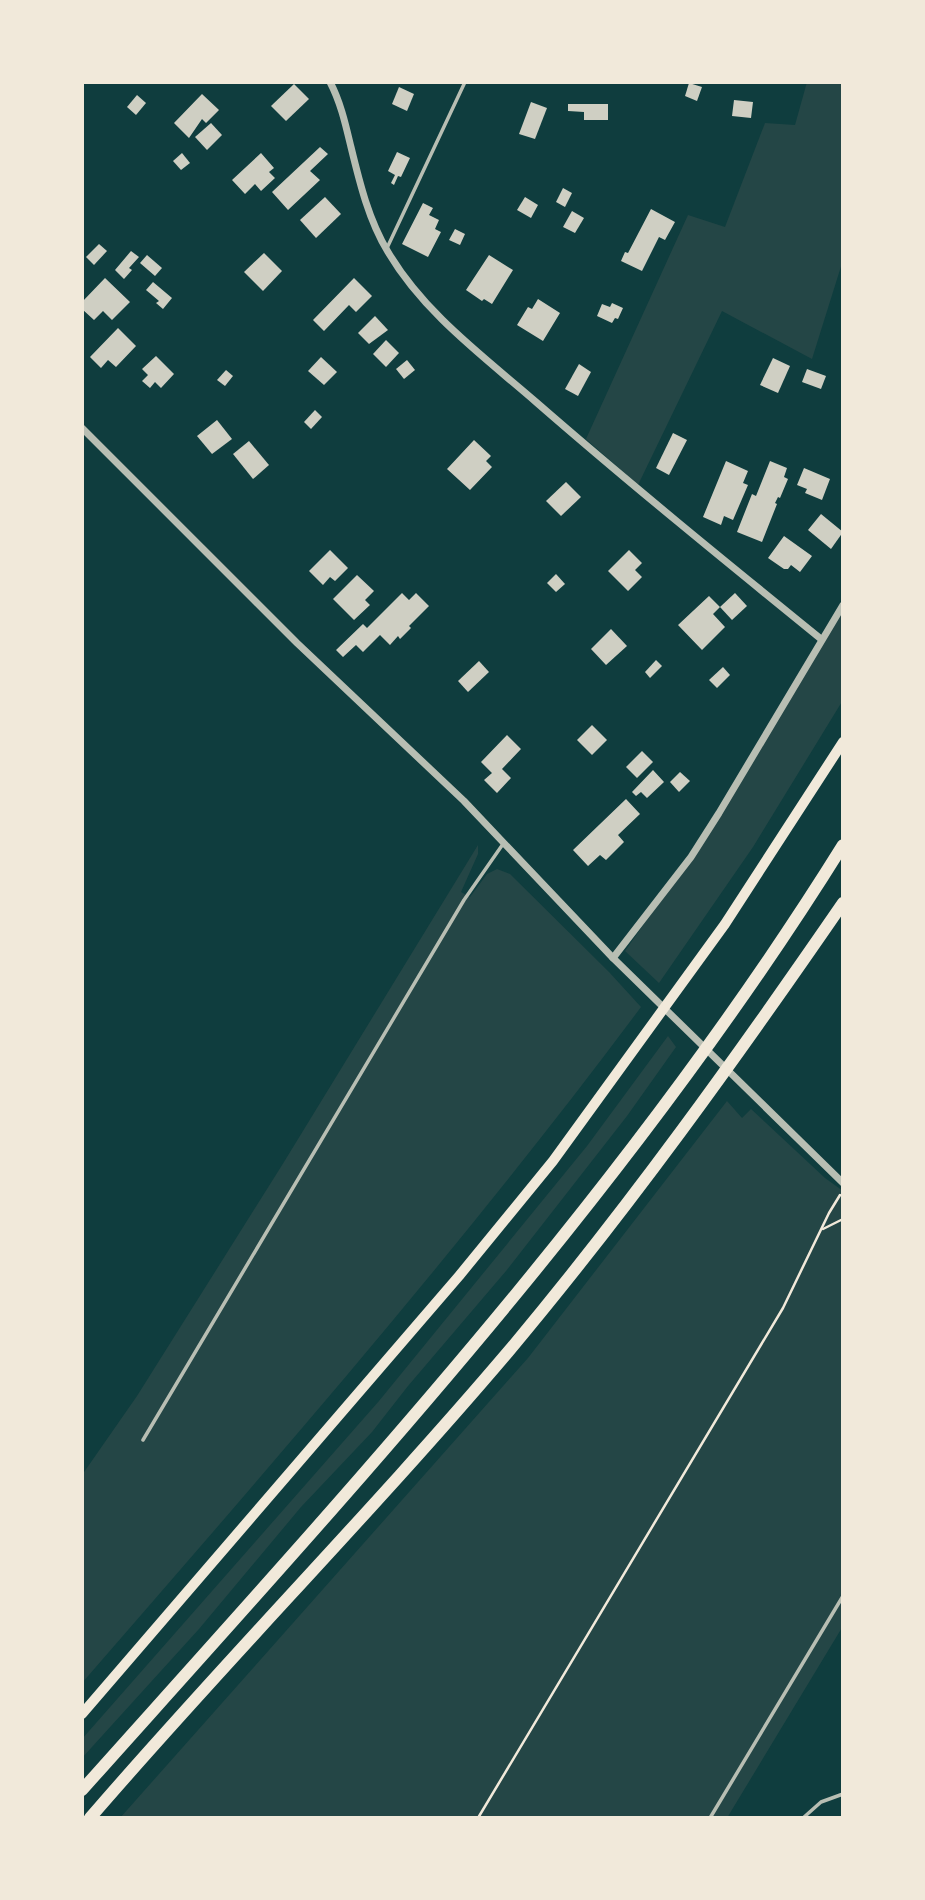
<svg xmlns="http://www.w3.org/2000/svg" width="925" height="1900" viewBox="0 0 925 1900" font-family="Literata,serif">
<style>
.green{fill:#244646}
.building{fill:#cfcfc3}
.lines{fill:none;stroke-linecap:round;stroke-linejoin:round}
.path{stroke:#f1e9da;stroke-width:2.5}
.service{stroke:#b8beb3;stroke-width:3.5}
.minor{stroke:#b8beb3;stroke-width:7}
.primary{stroke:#f1e9da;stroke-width:10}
.motorway{stroke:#f1e9da;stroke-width:12}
</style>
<rect width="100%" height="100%" fill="#0f3d3e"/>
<!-- green -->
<g class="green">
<path d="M807 82H843V260L812 359 722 311 638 485 586 439 688 215 725 227 765 123 795 125Z"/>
<path d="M843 605V700L753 847 659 983 625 951 691 857Z"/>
<path d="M478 845V854L461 892 470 897 487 874 497 869 510 874 609 972 641 1007C466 1242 274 1462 82 1683V1475L137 1396 284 1162Z"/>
<path d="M668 1036 676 1047 627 1116 506 1271 408 1386 372 1432 301 1507 199 1629 82 1758V1739L379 1401 587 1146Z"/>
<path d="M727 1101 742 1118 751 1109 825 1178 843 1191V1626L727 1818H120L528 1358Z"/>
</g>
<!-- building -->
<g class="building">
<path d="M689 83 702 87 697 101 685 96Z"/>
<path d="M294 84 309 99 286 121 271 106Z"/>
<path d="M399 87 414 94 407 111 392 104Z"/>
<path d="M202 94 219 110 206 123 202 119 189 138 174 123Z"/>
<path d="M137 95 146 103 136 115 127 107Z"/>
<path d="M734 100 753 102 751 118 732 116Z"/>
<path d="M531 102 547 108 535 139 519 134Z"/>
<path d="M568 104H608V120H584V112L568 111Z"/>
<path d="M211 123 222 135 207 150 195 137Z"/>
<path d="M320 147 328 154 310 171 320 180 288 210 272 192Z"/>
<path d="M397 152 410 158 401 177 398 176 394 185 391 183 395 175 388 171Z"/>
<path d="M182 153 190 163 181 170 173 161Z"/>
<path d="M261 153 274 168 269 172 275 178 261 191 255 184 245 194 232 180Z"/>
<path d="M563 188 572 193 565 207 556 202Z"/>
<path d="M325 197 341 214 316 238 300 220Z"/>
<path d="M525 197 538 205 531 218 517 210Z"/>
<path d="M423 203 433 208 429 215 439 220 435 229 441 232 428 257 402 244Z"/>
<path d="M651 209 675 222 665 240 659 237 642 271 621 261 625 252 628 253Z"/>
<path d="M572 211 584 218 575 233 563 227Z"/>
<path d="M455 229 465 234 460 245 449 240Z"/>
<path d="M99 244 107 251 94 265 86 257Z"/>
<path d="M131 251 139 257 129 268 132 270 124 279 115 270Z"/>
<path d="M264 253 282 271 263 291 244 272Z"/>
<path d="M147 255 162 268 155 276 140 263Z"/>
<path d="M489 255 513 270 492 304 484 299 482 301 466 290Z"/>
<path d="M105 278 130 302 112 320 103 311 94 320 82 309V302Z"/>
<path d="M354 278 372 296 356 312 349 305 324 331 313 320Z"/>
<path d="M153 282 172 298 163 309 156 303 159 301 146 290Z"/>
<path d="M538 299 560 313 543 341 517 325 528 307 532 309Z"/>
<path d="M612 303 623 308 618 319 615 318 612 323 597 316 602 304 610 307Z"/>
<path d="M375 316 388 330 369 344 358 333Z"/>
<path d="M118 328 136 346 116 367 108 360 101 368 90 357Z"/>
<path d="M386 340 399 353 386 367 373 354Z"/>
<path d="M156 356 174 374 161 388 155 382 150 388 142 381 148 375 142 369Z"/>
<path d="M321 357 337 372 324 385 308 371Z"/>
<path d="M773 358 790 366 778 393 760 385Z"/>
<path d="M407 360 415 370 404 379 396 369Z"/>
<path d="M579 364 591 372 578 396 565 389Z"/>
<path d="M807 369 826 376 821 389 802 382Z"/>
<path d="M226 370 233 376 225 386 217 380Z"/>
<path d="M315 410 322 417 311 429 304 422Z"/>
<path d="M217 420 232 439 212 454 197 436Z"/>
<path d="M673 433 687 440 669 475 656 468Z"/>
<path d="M474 440 491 456 486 461 492 467 470 490 447 469Z"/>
<path d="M249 441 269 465 253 479 233 454Z"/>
<path d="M726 461 748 471 743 483 748 485 733 520 724 516 721 525 703 517Z"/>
<path d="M770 461 787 468 784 477 788 479 780 498 778 497 775 503 777 504 762 542 737 532 752 494 756 496Z"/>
<path d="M804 468 830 479 822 500 805 493 807 489 797 485Z"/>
<path d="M566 482 581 497 561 516 546 501Z"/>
<path d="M821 514 843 532 831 549 808 530Z"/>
<path d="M784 536 812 556 800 572 791 565 788 569H784L768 558Z"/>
<path d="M330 550 348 568 335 581 330 577 323 585 309 571Z"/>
<path d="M629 550 642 563 635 570 642 577 628 591 608 571Z"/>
<path d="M556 574 565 584 556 592 547 583Z"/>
<path d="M357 575 374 591 365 600 370 605 354 620 333 599Z"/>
<path d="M402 593 409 600 416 593 429 606 409 626 411 628 400 639 398 636 390 645 380 635 363 652 356 645 343 657 336 650 363 624 367 628Z"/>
<path d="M735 593 747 606 732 620 720 607Z"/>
<path d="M709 596 720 607 713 614 725 627 702 650 678 625Z"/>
<path d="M611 629 627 646 606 665 591 649Z"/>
<path d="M656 660 662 666 650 678 645 672Z"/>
<path d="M479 661 489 672 468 692 458 681Z"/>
<path d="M723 667 730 675 717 688 709 680Z"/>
<path d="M592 725 607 740 592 755 577 740Z"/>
<path d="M507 735 521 749 502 769 511 778 497 793 484 780 492 773 481 762Z"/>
<path d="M642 751 653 762 637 778 626 767Z"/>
<path d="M653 770 664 782 647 798 641 792 636 796 632 792Z"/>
<path d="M680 772 690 781 679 792 670 782Z"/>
<path d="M626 799 640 814 618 835 624 842 606 860 600 855 588 866 573 850Z"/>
</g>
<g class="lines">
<!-- path -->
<g class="path">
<path d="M823 1229 843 1219"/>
<path d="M478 1818 783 1308 829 1213 840 1195"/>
</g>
<!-- service -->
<g class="service">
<path d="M387 248 465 82"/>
<path d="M143 1440 464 900 503 844"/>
<path d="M710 1818 843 1596"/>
<path d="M803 1818 821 1802 843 1794"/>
</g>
<!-- minor -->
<g class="minor">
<path d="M330 82C340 101 345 122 350 143 359 180 368 219 388 252 424 313 483 356 536 402 629 483 725 561 821 639"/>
<path d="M82 428 297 643 464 801 613 958 843 1183"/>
<path d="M613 958 691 857 719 813 843 605"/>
</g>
<!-- primary -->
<path class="primary" d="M82 1714 459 1276 553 1161 725 924 843 742"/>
<!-- motorway -->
<g class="motorway">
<path d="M82 1790C351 1489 629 1189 843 845"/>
<path d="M90 1818C226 1660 373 1511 508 1352 628 1209 737 1057 843 903"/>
</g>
</g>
<!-- border -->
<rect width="925" height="1900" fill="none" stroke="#f1e9da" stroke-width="168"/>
</svg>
